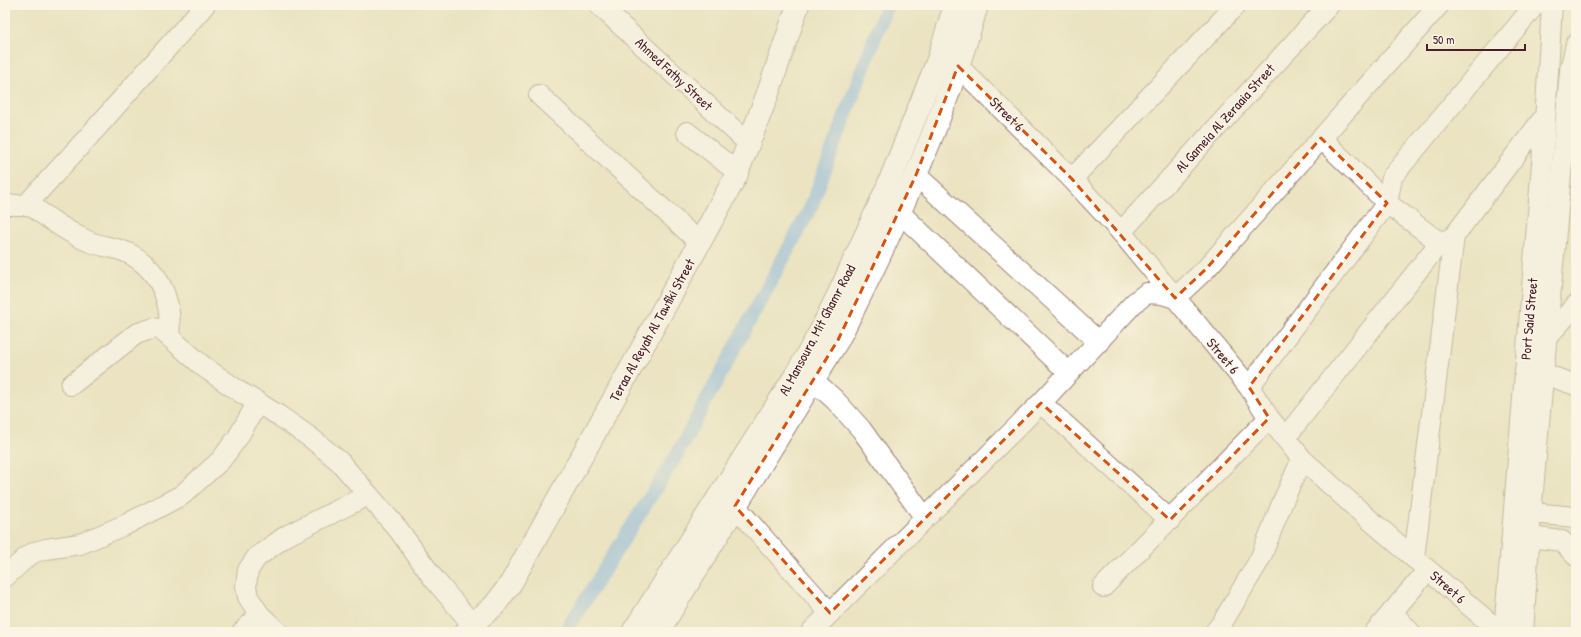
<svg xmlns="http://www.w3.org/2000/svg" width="1581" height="637" viewBox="0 0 1581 637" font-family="'Patrick Hand',sans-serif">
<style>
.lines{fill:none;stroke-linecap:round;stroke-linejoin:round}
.canal{stroke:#7eb3ec;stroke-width:14}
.minor-casing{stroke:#9a8176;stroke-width:22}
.major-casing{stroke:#9a8176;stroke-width:24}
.highway-casing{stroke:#9a8176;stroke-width:24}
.minor{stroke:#fff;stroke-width:20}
.major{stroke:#fff;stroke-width:22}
.highway{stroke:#fff;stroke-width:22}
.marked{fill:none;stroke:#d8530f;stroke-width:3;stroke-dasharray:8 5;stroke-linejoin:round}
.labels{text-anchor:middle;stroke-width:3;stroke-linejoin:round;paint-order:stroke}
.street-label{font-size:14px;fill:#4a1f2b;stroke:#fcf5e5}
</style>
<rect width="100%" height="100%" fill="#fcf5e5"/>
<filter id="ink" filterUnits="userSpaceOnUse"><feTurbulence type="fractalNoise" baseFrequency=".025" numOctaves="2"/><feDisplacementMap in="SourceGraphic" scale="8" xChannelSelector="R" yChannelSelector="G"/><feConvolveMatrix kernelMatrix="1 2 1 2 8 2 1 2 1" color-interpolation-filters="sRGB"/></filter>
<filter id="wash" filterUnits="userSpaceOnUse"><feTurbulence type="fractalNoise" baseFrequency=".012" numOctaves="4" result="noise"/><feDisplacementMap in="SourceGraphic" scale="16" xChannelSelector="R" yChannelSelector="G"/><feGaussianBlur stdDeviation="0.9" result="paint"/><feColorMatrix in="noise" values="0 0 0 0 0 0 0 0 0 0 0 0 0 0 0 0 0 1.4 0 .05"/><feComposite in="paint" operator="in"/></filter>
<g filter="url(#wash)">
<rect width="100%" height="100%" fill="#ebe3c1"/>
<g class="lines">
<!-- canal -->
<path class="canal" d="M565 632 676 456 810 209 887 5"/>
</g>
</g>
<g filter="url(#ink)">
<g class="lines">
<!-- minor casing -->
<g class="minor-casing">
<g id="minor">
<path d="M599 5 748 143"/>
<path d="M958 66 1072 179 1121 232 1249 387 1269 418 1302 459 1363 514 1500 632"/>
<path d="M539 95 700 243"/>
<path d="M687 132 737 172"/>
<path d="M1321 138 1387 203 1435 239C1443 242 1448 241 1454 236L1545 116"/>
<path d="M916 175 1099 342"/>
<path d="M1072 179 1236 5"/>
<path d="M5 205H26L32 206C50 220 69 233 90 242 102 247 116 247 128 253 160 269 173 302 169 336"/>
<path d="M26 205 91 134 205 5"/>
<path d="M899 212 1069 373"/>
<path d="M1121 232 1329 5"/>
<path d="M1547 337 1576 305"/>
<path d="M1544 374 1576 385"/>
<path d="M814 381 835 400 861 429 925 518"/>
<path d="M71 385 136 334 154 328 160 329 204 367 240 392 278 415 311 438 339 461 398 529 434 579 472 624"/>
<path d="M1249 387 1387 203 1392 177 1535 5"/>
<path d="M1041 403 1170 520"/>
<path d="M1285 438 1441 241"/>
<path d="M735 506 830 613"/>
<path d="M1531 513 1576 517"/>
<path d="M1530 537 1562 541 1576 556"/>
<path d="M1414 558 1454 236"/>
<path d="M5 577 28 556 35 552 46 549 80 544 127 524 182 495 221 460 238 437 258 402"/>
<path d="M1103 587 1269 418"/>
<path d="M1392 612 1410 632"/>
<path d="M242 632 260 615"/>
<path d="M278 632 260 615 248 597 246 586 248 570 257 557 286 536 368 495"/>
<path d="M811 632 1041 403 1134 303 1147 293 1162 294 1175 298 1206 269 1439 5"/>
<path d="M1215 632 1222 623 1260 559 1283 501 1302 459"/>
<path d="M1375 632 1428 570"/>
<path d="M1504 632 1544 139 1552 5"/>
<path d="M1523 632 1531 513 1564 141 1570 70 1576 44"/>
</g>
</g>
<!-- major casing -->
<g class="major-casing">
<path id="major" d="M466 632 472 624 494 606 511 583 641 350 736 176 768 93 798 5"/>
</g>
<!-- highway casing -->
<g class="highway-casing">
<g id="highway">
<path d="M633 632 763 427 797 373 820 332 841 289 887 188 938 60 955 5"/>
<path d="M658 632 838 340C883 252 926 160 958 66 965 46 971 25 977 5"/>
</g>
</g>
<!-- minor -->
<use href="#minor" class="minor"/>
<!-- major -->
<use href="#major" class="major"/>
<!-- highway -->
<use href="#highway" class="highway"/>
</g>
</g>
<!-- marked area -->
<path d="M0 0H1581V637H0ZM958 66 1072 179 1175 298 1206 269 1321 138 1387 203 1249 387 1269 418 1170 520 1041 403 830 613 735 506 838 340 916 175Z" fill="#ebe3c1" fill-opacity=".55" fill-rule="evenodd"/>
<path class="marked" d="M958 66 1072 179 1175 298 1206 269 1321 138 1387 203 1249 387 1269 418 1170 520 1041 403 830 613 735 506 838 340 916 175Z"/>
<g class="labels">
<!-- street labels -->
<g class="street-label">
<text transform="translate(674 74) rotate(43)" y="5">Ahmed Fathy Street</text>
<text transform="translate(1007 114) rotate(45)" y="5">Street 6</text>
<text transform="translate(1225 118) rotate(-48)" y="5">Al Gameia Al Zeraaia Street</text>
<text transform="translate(1529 319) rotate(-85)" y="5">Port Said Street</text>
<text transform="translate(652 330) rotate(-61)" y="5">Teraa Al Reyah Al Tawfiki Street</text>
<text transform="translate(817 330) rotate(-62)" y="5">Al Mansoura, Mit Ghamr Road</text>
<text transform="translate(1223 356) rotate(50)" y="5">Street 6</text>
<text transform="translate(1448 587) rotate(41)" y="5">Street 6</text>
</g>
</g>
<!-- margin -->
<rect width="1581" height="637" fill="none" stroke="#fcf5e5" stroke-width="20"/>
<!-- scale -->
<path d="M1427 44v6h98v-6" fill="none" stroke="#4a1f2b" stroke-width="2"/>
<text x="1433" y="44" font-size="12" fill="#4a1f2b" stroke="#fcf5e5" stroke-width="3" paint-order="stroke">50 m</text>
</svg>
